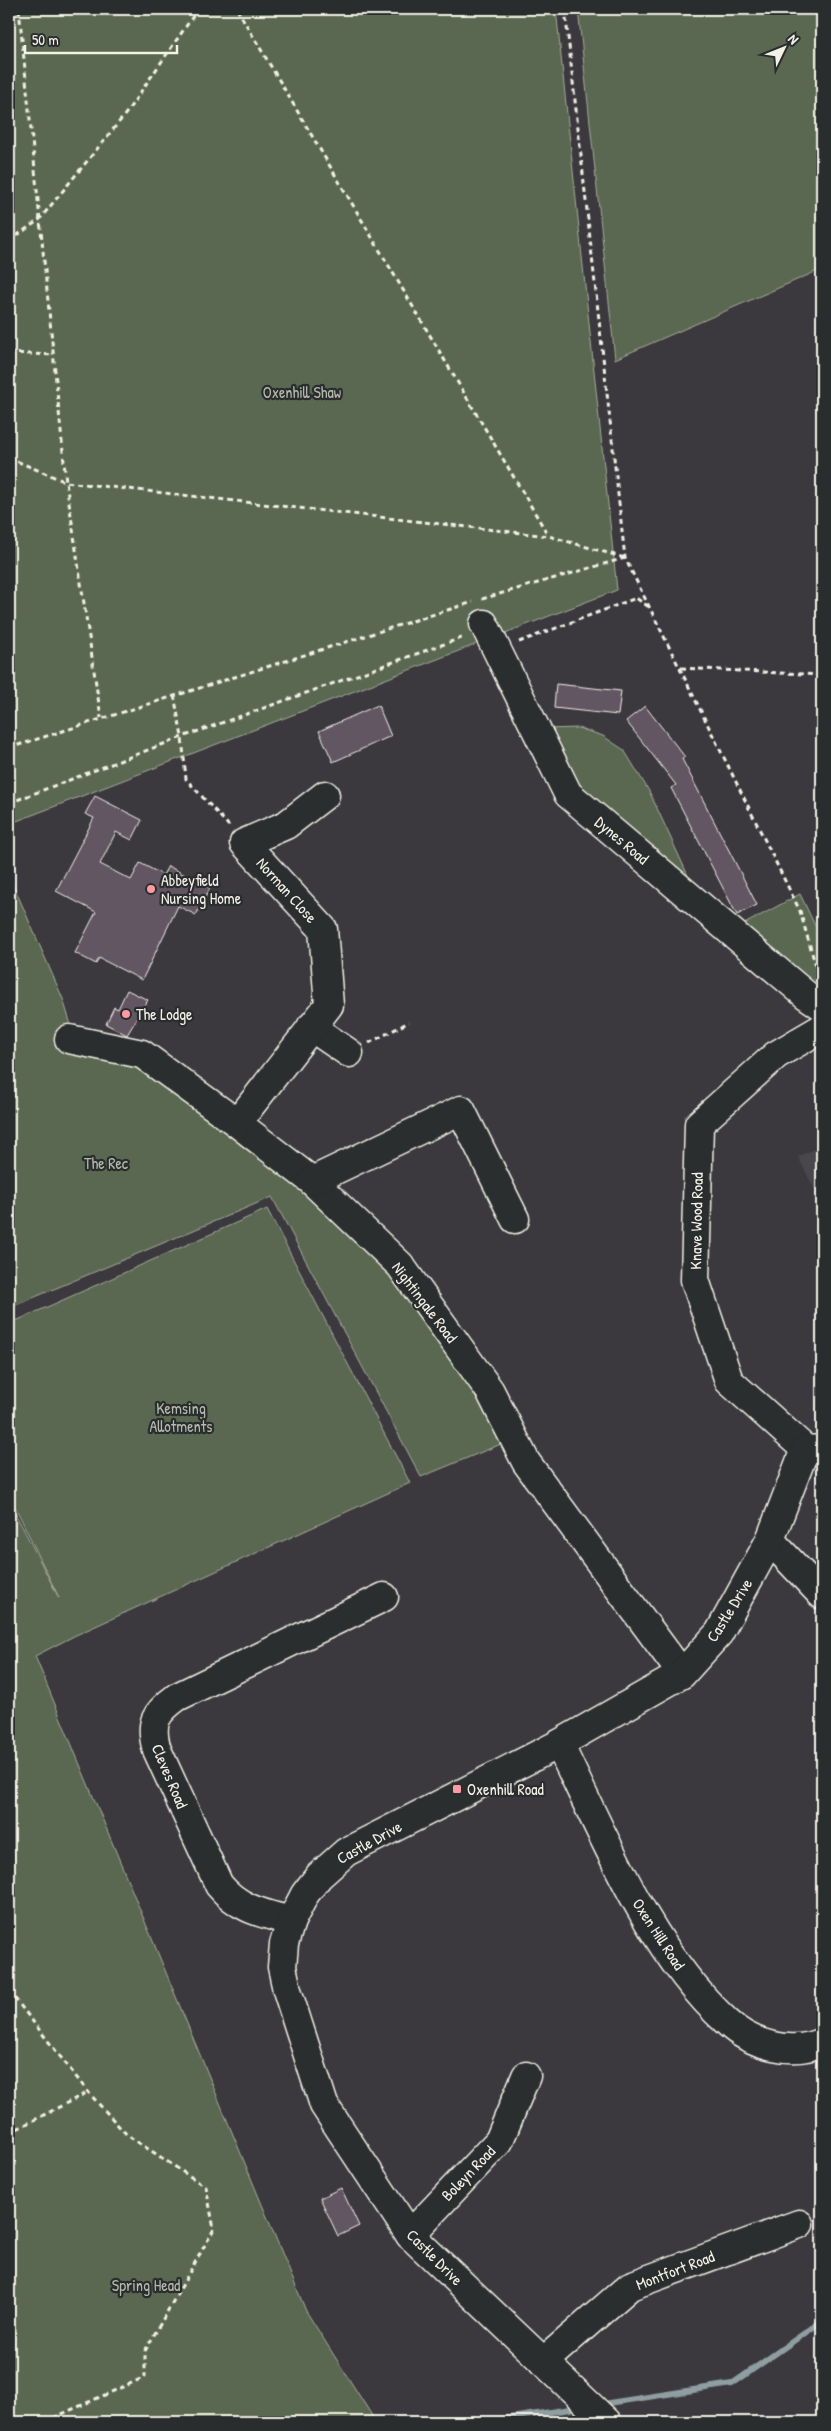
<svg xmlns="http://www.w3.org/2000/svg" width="831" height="2431" viewBox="0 0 831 2431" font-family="'Patrick Hand',sans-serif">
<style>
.built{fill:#4a464c}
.green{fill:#5a6851;stroke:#a7ac9c}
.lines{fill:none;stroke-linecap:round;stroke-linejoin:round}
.stream{stroke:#8f9ea0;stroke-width:6}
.building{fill:#645663;stroke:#f4f1e8}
.minor-casing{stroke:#f4f1e8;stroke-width:31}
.path{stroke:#f4f1e8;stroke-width:3;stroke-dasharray:5 4;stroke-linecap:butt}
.minor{stroke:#2a2d2e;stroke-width:28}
.poi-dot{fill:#ff9aa2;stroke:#2a2d2e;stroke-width:2}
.labels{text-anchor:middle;stroke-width:4.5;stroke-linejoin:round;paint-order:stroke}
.park-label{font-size:16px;fill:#b6baac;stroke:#2a2d2e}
.street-label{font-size:16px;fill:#f4f1e8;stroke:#2a2d2e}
.poi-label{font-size:16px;fill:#f4f1e8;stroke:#2a2d2e;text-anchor:start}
</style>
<rect width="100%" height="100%" fill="#3b393e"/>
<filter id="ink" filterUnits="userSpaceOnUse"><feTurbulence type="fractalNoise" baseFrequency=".02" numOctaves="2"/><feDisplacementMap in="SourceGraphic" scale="10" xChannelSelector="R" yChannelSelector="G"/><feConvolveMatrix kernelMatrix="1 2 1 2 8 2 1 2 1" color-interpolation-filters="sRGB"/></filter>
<g filter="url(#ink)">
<!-- built -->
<path class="built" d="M822 1145V1204L798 1157Z"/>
<!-- green -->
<g class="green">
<path d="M9 9H556L617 590 9 824Z"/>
<path d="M578 9H822V269L615 359Z"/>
<path d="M578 728 603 736 624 750 649 791 691 882 577 785 545 729Z"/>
<path d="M9 875 63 999 79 1051 132 1065 229 1130 315 1195 399 1279 484 1397 506 1442 421 1477 272 1197 9 1308Z"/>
<path d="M800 894 822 940V998L737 928Z"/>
<path d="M267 1209 410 1483 76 1635 35 1656 306 2311 376 2422H9V1501L59 1598 9 1494V1324Z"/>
</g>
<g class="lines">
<!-- stream -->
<g class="stream">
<path d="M609 2403 732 2384 822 2321"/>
<path d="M484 2422 570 2409"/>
</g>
</g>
<!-- building -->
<g class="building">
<path d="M556 684 621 691 618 715 554 708Z"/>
<path d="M378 705 391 736 333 762 319 731Z"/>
<path d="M645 706 685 757 682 759 757 905 737 915 671 788 676 785 626 721Z"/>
<path d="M95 796 142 820 132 840 116 832 100 864 131 880 140 863 163 875 168 866 210 888 196 915 178 906 142 980 99 958 96 964 75 953 96 912 56 891 94 818 85 814Z"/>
<path d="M127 990 148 1000 127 1035 106 1024 114 1007 118 1009Z"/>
<path d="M341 2188 359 2226 338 2236 320 2198Z"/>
</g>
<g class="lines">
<!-- minor casing -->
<g class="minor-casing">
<g id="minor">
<path d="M484 624 568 794 806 995 822 1006"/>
<path d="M311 1027 349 1053"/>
<path d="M822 1028 776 1055 699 1124 695 1280 729 1381 805 1449 822 1450"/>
<path d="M69 1039 142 1054 237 1123 312 1181 400 1265 490 1391 526 1462 682 1674"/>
<path d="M237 1123 329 1005 323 929 244 843 286 825 325 795"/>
<path d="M312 1181 461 1110 515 1219"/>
<path d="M770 1540 822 1595"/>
<path d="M559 1744C604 1836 650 1952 727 2022 751 2045 792 2056 822 2042"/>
<path d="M291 1921C261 1913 239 1909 219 1885L157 1750C149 1723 155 1713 177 1697L384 1597"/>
<path d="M410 2235 499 2141 526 2076"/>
<path d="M543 2362 630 2286 799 2224"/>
<path d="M607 2422 410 2235 324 2105 287 1990 282 1967 284 1944 291 1921 305 1894 319 1876 346 1852 559 1744 682 1674 719 1633 770 1540 805 1449"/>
</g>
</g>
<!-- path -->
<g class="path">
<path d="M19 9 66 482 101 718"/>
<path d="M237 9 548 535"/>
<path d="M565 9 625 558 800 911 818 974"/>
<path d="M9 241 39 220 124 116 198 9"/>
<path d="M9 353 54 355"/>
<path d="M9 458 66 482 549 536 625 558"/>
<path d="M482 599 625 558"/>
<path d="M519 642 636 598 649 607"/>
<path d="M681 668 822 675"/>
<path d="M174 695 182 737 186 779 229 826"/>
<path d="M9 748 473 602"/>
<path d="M9 803 182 737 464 637"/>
<path d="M369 1043 409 1022"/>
<path d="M9 1991 88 2092 127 2135 206 2187 214 2229 145 2351V2377L44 2422"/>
<path d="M9 2133 88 2092"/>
</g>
<!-- minor -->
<use href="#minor" class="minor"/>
</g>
</g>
<!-- markers -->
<g class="poi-dot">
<circle cx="151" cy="889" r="5"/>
<circle cx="126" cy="1014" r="5"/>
<rect x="452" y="1784" width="10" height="10" rx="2.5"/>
</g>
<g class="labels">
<!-- park labels -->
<g class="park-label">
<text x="302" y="398">Oxenhill Shaw</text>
<text x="106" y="1169">The Rec</text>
<text x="181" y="1414">Kemsing<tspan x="181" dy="18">Allotments</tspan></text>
<text x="146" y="2291">Spring Head</text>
</g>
<!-- street labels -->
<g class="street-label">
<text transform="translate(622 840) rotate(40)" y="6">Dynes Road</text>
<text transform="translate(287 890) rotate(48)" y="6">Norman Close</text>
<text transform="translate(696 1221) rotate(-89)" y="6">Knave Wood Road</text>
<text transform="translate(425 1302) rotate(53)" y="6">Nightingale Road</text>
<text transform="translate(729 1610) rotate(-58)" y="6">Castle Drive</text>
<text transform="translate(170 1776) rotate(67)" y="6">Cleves Road</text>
<text transform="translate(369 1842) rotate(-29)" y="6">Castle Drive</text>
<text transform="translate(659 1934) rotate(57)" y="6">Oxen Hill Road</text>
<text transform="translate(468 2173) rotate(-46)" y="6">Boleyn Road</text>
<text transform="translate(435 2257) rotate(45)" y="6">Castle Drive</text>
<text transform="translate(675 2270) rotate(-21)" y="6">Montfort Road</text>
</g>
<!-- poi labels -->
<g class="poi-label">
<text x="161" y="886">Abbeyfield<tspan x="161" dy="18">Nursing Home</tspan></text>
<text x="136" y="1020">The Lodge</text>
<text x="467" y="1795">Oxenhill Road</text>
</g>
</g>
<!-- margin -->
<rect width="831" height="2431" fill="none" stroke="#2a2d2e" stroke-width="30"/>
<rect x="15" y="15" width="801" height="2401" fill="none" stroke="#f4f1e8" stroke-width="2" filter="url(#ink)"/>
<!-- north arrow -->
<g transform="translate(784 48) rotate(47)" stroke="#2a2d2e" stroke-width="4" paint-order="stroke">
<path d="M0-4L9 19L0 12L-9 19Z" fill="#f4f1e8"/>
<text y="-8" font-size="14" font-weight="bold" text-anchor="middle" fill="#f4f1e8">N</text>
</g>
<!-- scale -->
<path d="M25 45v8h152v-8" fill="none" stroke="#f4f1e8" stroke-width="2.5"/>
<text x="32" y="45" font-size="15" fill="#f4f1e8" stroke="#2a2d2e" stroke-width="4" paint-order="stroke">50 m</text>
</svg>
